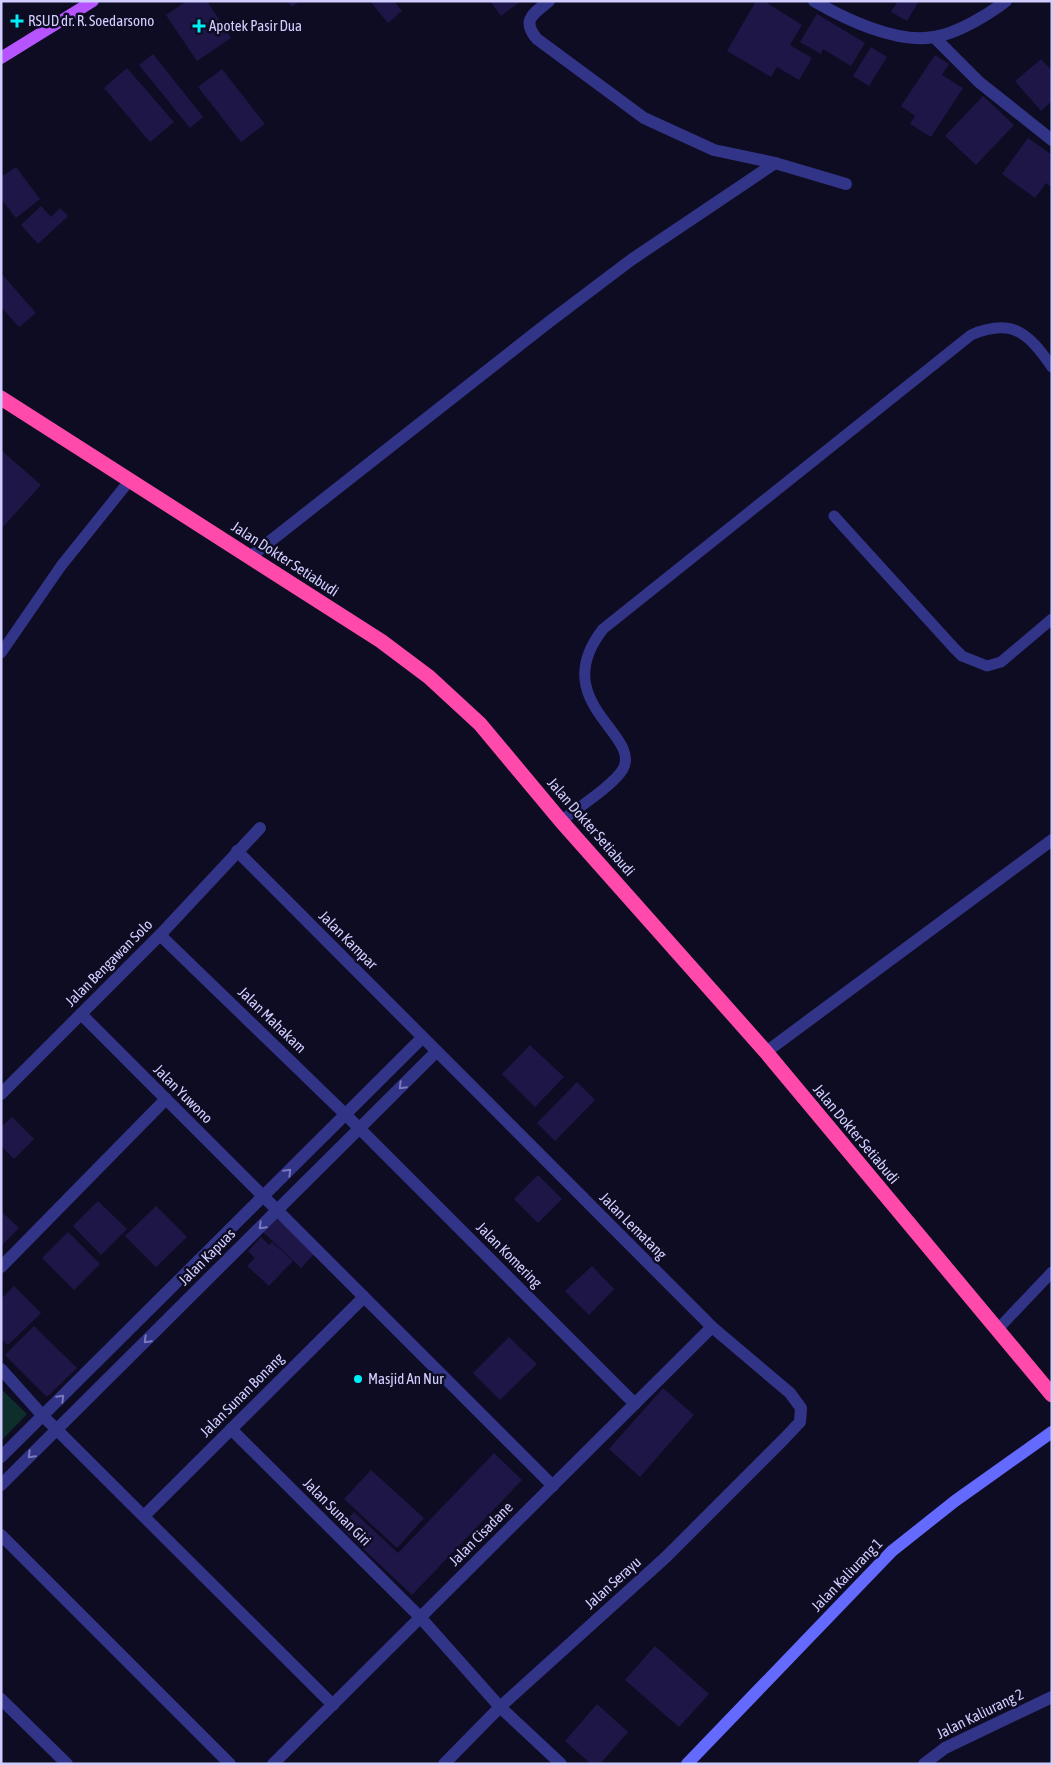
<svg xmlns="http://www.w3.org/2000/svg" width="1053" height="1765" viewBox="0 0 1053 1765" font-family="'Asap Condensed',sans-serif">
<style>
.green{fill:#0e2e2b}
.building{fill:#1d1646}
.lines{fill:none;stroke-linecap:round;stroke-linejoin:round}
.lane{stroke:#323487;stroke-width:11}
.street{stroke:#323487;stroke-width:12}
.secondary{stroke:#656aff;stroke-width:12}
.primary{stroke:#b655ff;stroke-width:12}
.highway{stroke:#ff49ab;stroke-width:15}
.oneway{stroke:#7a79bd}
.poi-dot{fill:#00eef9;stroke:#0e0c23;stroke-width:2}
.labels{text-anchor:middle;stroke-width:5;stroke-linejoin:round;paint-order:stroke}
.poi-label{font-size:15px;fill:#d1ceff;stroke:#0e0c23;text-anchor:start}
.street-label{font-size:15px;fill:#d1ceff;stroke:#0e0c23}
</style>
<rect width="100%" height="100%" fill="#0e0c23"/>
<!-- green -->
<path class="green" d="M1 1389 27 1414 1 1441Z"/>
<!-- building -->
<g class="building">
<path d="M187 1H207L231 38 197 61 166 15Z"/>
<path d="M287 1H300L292 7Z"/>
<path d="M370 1H394L402 11 388 23Z"/>
<path d="M490 1H521L501 16Z"/>
<path d="M756 1H764L802 25 790 45 812 58 799 80 777 67 771 77 727 51Z"/>
<path d="M898 1H919L907 21 891 12Z"/>
<path d="M817 14 865 43 851 66 823 49 821 54 800 42Z"/>
<path d="M871 47 887 57 869 86 853 76Z"/>
<path d="M153 54 203 117 190 128 139 65Z"/>
<path d="M935 55 949 64 942 75 963 88 931 137 910 124 915 116 901 106Z"/>
<path d="M1041 59 1052 71V101L1041 111 1015 81Z"/>
<path d="M127 68 174 122 150 142 104 88Z"/>
<path d="M222 69 265 124 241 142 198 87Z"/>
<path d="M983 96 1014 125 976 165 945 136Z"/>
<path d="M1028 138 1052 155V188L1046 183 1035 198 1002 174Z"/>
<path d="M16 167 40 199 16 218 1 199V177Z"/>
<path d="M41 206 51 217 60 208 68 216 38 244 21 225Z"/>
<path d="M1 273 36 313 19 327 1 307Z"/>
<path d="M1 450 41 485 1 529Z"/>
<path d="M530 1045 564 1077 535 1107 502 1074Z"/>
<path d="M577 1082 595 1100 555 1141 537 1123Z"/>
<path d="M12 1117 34 1139 14 1159 1 1146V1127Z"/>
<path d="M538 1175 562 1199 538 1223 514 1199Z"/>
<path d="M98 1201 127 1229 101 1255 73 1226Z"/>
<path d="M156 1206 187 1237 156 1267 125 1236Z"/>
<path d="M1 1211 19 1228 1 1246Z"/>
<path d="M276 1218 314 1254 301 1268 263 1232Z"/>
<path d="M68 1232 100 1264 74 1290 42 1258Z"/>
<path d="M261 1237 269 1245 272 1242 293 1261 269 1286 247 1266 255 1258 248 1251Z"/>
<path d="M592 1266 614 1289 589 1315 565 1291Z"/>
<path d="M14 1286 41 1313 8 1345 1 1339V1299Z"/>
<path d="M34 1326 77 1368 47 1397 5 1355Z"/>
<path d="M509 1337 537 1364 500 1400 473 1373Z"/>
<path d="M663 1388 694 1415 640 1477 609 1449Z"/>
<path d="M494 1453 522 1480 412 1595 340 1527 354 1512 398 1553Z"/>
<path d="M371 1470 424 1518 397 1548 344 1499Z"/>
<path d="M655 1646 709 1694 679 1727 625 1680Z"/>
<path d="M597 1704 628 1732 600 1764H591L565 1741Z"/>
</g>
<g class="lines">
<!-- lane -->
<g class="lane">
<path d="M834 516 954 648 962 656 987 666 1001 662 1052 619"/>
<path d="M1 653 61 566 130 480"/>
<path d="M561 821C576 809 614 785 623 769 642 734 546 702 603 629L971 335C1013 317 1029 334 1052 367"/>
<path d="M997 1330 1052 1272"/>
</g>
<!-- street -->
<g class="street">
<path d="M549 1C533 14 521 20 537 39L644 118 714 150 775 163 846 184"/>
<path d="M814 1C845 19 897 44 934 37 956 34 988 15 1006 1"/>
<path d="M934 37 979 82 1052 140"/>
<path d="M250 557 549 322 631 260 775 163"/>
<path d="M237 851 712 1327 790 1393 801 1408 800 1422 783 1440 666 1557 500 1707 444 1764"/>
<path d="M160 935 346 1115 635 1404"/>
<path d="M81 1014 553 1486"/>
<path d="M766 1052 1052 840"/>
<path d="M1 1094 160 935 260 828"/>
<path d="M1 1267 166 1099"/>
<path d="M1 1369 43 1416 333 1705"/>
<path d="M231 1429 420 1617 500 1707 561 1764"/>
<path d="M1 1457 422 1038"/>
<path d="M1 1485 436 1052"/>
<path d="M144 1516 364 1297"/>
<path d="M1 1535 230 1764"/>
<path d="M1 1699 67 1764"/>
<path d="M273 1764 712 1327"/>
<path d="M924 1764 945 1748 1052 1697"/>
</g>
<!-- secondary -->
<path class="secondary" d="M687 1764 892 1551 955 1501 1052 1432"/>
<!-- primary -->
<path class="primary" d="M1 58 93 1"/>
<!-- highway -->
<path class="highway" d="M1 398 381 641 429 677 480 724 561 821 766 1052 1052 1395"/>
</g>
<!-- one-way arrows -->
<defs><path id="oneway-chevron" d="M-2-3.5L2.5 0L-2 3.5" fill="none" stroke-width="1.6" stroke-linecap="round" stroke-linejoin="round" transform="scale(1.25)"/></defs>
<g class="oneway">
<use href="#oneway-chevron" transform="translate(402 1086) rotate(135)"/>
<use href="#oneway-chevron" transform="translate(288 1172) rotate(-45)"/>
<use href="#oneway-chevron" transform="translate(262 1226) rotate(135)"/>
<use href="#oneway-chevron" transform="translate(147 1340) rotate(135)"/>
<use href="#oneway-chevron" transform="translate(61 1398) rotate(-45)"/>
<use href="#oneway-chevron" transform="translate(31 1455) rotate(135)"/>
</g>
<!-- markers -->
<g class="poi-dot">
<path d="M14.5 13.5h5v5h5v5h-5v5h-5v-5h-5v-5h5z"/>
<path d="M196.5 18.5h5v5h5v5h-5v5h-5v-5h-5v-5h5z"/>
<circle cx="358" cy="1379" r="5"/>
</g>
<g class="labels">
<!-- poi labels -->
<g class="poi-label">
<text x="28" y="26">RSUD dr. R. Soedarsono</text>
<text x="209" y="31">Apotek Pasir Dua</text>
<text x="368" y="1384">Masjid An Nur</text>
</g>
<!-- street labels -->
<g class="street-label">
<text transform="translate(285 559) rotate(33)" y="5">Jalan Dokter Setiabudi</text>
<text transform="translate(591 827) rotate(49)" y="5">Jalan Dokter Setiabudi</text>
<text transform="translate(348 940) rotate(45)" y="5">Jalan Kampar</text>
<text transform="translate(109 963) rotate(-45)" y="5">Jalan Bengawan Solo</text>
<text transform="translate(272 1020) rotate(44)" y="5">Jalan Mahakam</text>
<text transform="translate(183 1094) rotate(45)" y="5">Jalan Yuwono</text>
<text transform="translate(856 1134) rotate(50)" y="5">Jalan Dokter Setiabudi</text>
<text transform="translate(633 1226) rotate(45)" y="5">Jalan Lematang</text>
<text transform="translate(509 1255) rotate(45)" y="5">Jalan Komering</text>
<text transform="translate(207 1257) rotate(-45)" y="5">Jalan Kapuas</text>
<text transform="translate(242 1395) rotate(-45)" y="5">Jalan Sunan Bonang</text>
<text transform="translate(337 1512) rotate(45)" y="5">Jalan Sunan Giri</text>
<text transform="translate(481 1534) rotate(-45)" y="5">Jalan Cisadane</text>
<text transform="translate(847 1575) rotate(-46)" y="5">Jalan Kaliurang 1</text>
<text transform="translate(613 1583) rotate(-42)" y="5">Jalan Serayu</text>
<text transform="translate(980 1714) rotate(-26)" y="5">Jalan Kaliurang 2</text>
</g>
</g>
<!-- border -->
<rect width="1053" height="1765" fill="none" stroke="#d1ceff" stroke-width="5"/>
</svg>
